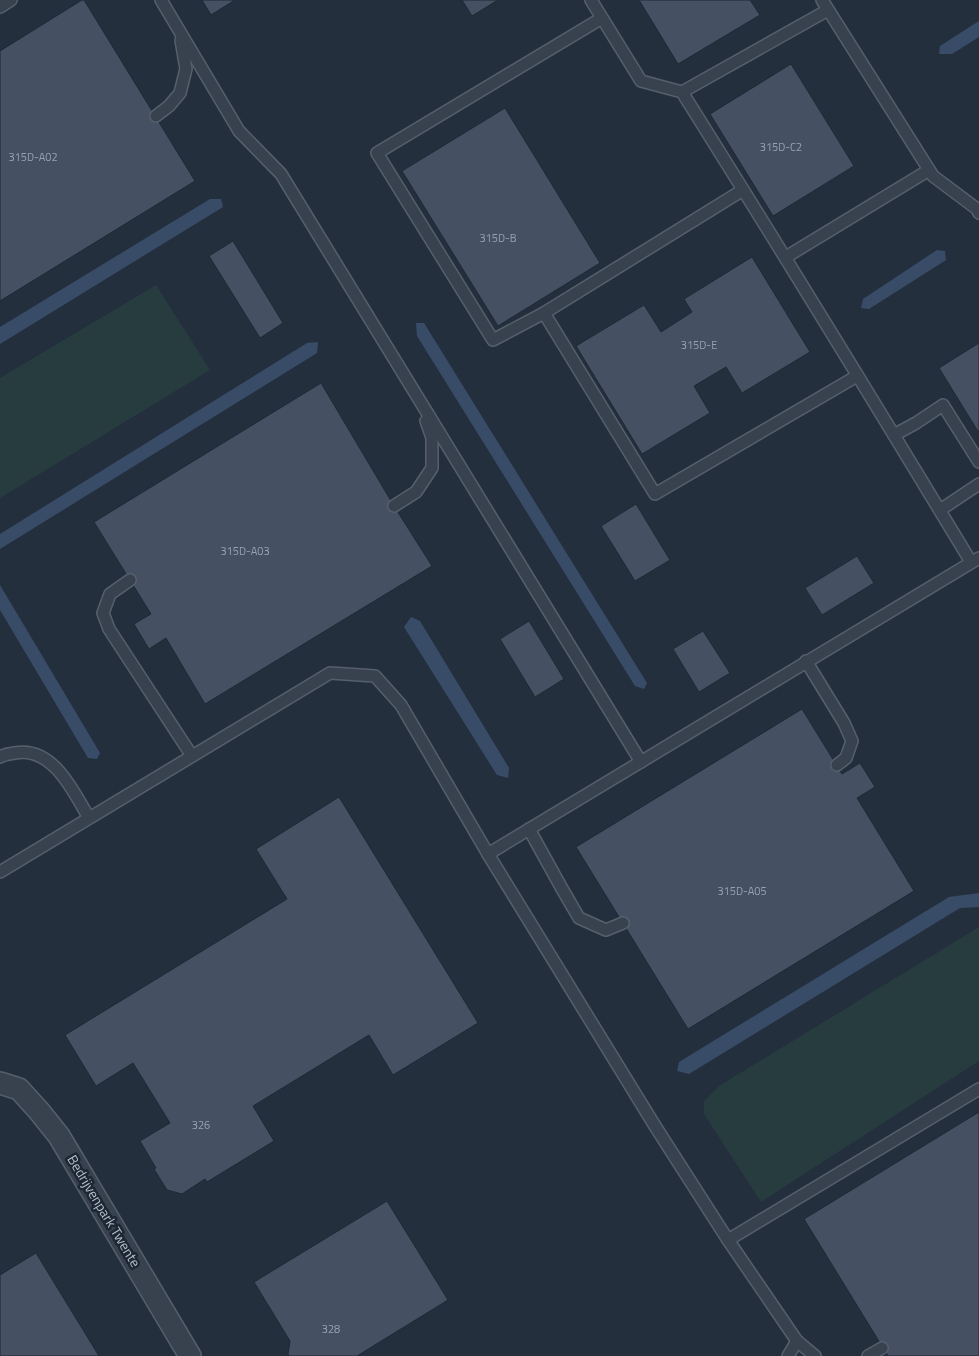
<svg xmlns="http://www.w3.org/2000/svg" width="979" height="1356" viewBox="0 0 979 1356" font-family="'Titillium Web',sans-serif">
<style>
.green{fill:#263c3f}
.water{fill:#394c67}
.building{fill:#455162;stroke:#1f2835}
.lines{fill:none;stroke-linecap:round;stroke-linejoin:round}
.lane-casing{stroke:#565f6c;stroke-width:14}
.street-casing{stroke:#565f6c;stroke-width:24}
.lane{stroke:#38414e;stroke-width:11}
.street{stroke:#38414e;stroke-width:21}
.labels{text-anchor:middle;stroke-width:5;stroke-linejoin:round;paint-order:stroke}
.number-label{font-size:11px;fill:#98a1af}
.street-label{font-size:14px;fill:#b4bcc9;stroke:#1d2633}
</style>
<rect width="100%" height="100%" fill="#242f3e"/>
<!-- green -->
<g class="green">
<path d="M156 285 210 370 0 498V378Z"/>
<path d="M979 927V1061L761 1202 704 1114V1101L719 1086Z"/>
</g>
<!-- water -->
<g class="water">
<path d="M979 21V37L952 54H939L940 46Z"/>
<path d="M210 199H221L223 207 0 344V327Z"/>
<path d="M937 250 945 251 946 260 869 309 861 308 863 299Z"/>
<path d="M416 323H424L647 683 644 689 635 686 417 336Z"/>
<path d="M318 342 317 353 0 549V534L307 343Z"/>
<path d="M0 585 100 753 97 759 88 758 0 610Z"/>
<path d="M411 617 420 621 509 768 508 778 497 775 404 627Z"/>
<path d="M979 893V907L960 908 689 1074 677 1071 679 1062 949 897Z"/>
</g>
<!-- building -->
<g class="building">
<path d="M82 0H84L195 181 0 301V51Z"/>
<path d="M202 0H235L211 15Z"/>
<path d="M462 0H498L472 16Z"/>
<path d="M639 0H750L760 15 678 64Z"/>
<path d="M791 64 854 166 773 216 710 114Z"/>
<path d="M505 108 600 263 498 326 402 171Z"/>
<path d="M233 241 283 323 260 338 209 256Z"/>
<path d="M752 257 810 352 742 393 726 367 694 386 710 413 642 454 576 346 644 305 661 332 692 312 684 299Z"/>
<path d="M979 343V433L939 368Z"/>
<path d="M321 383 394 506 432 566 205 704 166 638 149 649 134 624 151 614 94 522Z"/>
<path d="M636 504 670 560 635 581 601 526Z"/>
<path d="M857 556 874 583 822 615 805 588Z"/>
<path d="M529 621 564 679 535 697 500 639Z"/>
<path d="M703 631 730 673 699 692 673 649Z"/>
<path d="M802 709 842 774 860 763 875 787 857 798 914 891 688 1029 576 847Z"/>
<path d="M339 797 478 1023 393 1075 369 1035 253 1106 274 1141 207 1182 205 1179 182 1194 167 1190 154 1169 156 1168 140 1141 170 1123 133 1063 96 1086 65 1035 287 899 256 849Z"/>
<path d="M979 1112V1356H888L804 1219Z"/>
<path d="M387 1201 448 1300 357 1356H289L288 1354 290 1341 254 1282Z"/>
<path d="M36 1253 99 1356H0V1275Z"/>
</g>
<g class="lines">
<!-- lane casing -->
<g class="lane-casing">
<g id="lane">
<path d="M161 0 239 131 281 174 641 762"/>
<path d="M591 0 641 81 682 92C780 248 876 405 971 562"/>
<path d="M822 0 933 176 977 209 979 213"/>
<path d="M0 7 11 0"/>
<path d="M602 18 377 153 493 340 544 313 743 190"/>
<path d="M682 92 828 10"/>
<path d="M156 116 169 106 180 93 186 69 181 40"/>
<path d="M786 257 929 170"/>
<path d="M544 313 655 494 857 376"/>
<path d="M894 435 916 423 943 405 979 462"/>
<path d="M394 506 416 492 432 468V438L426 421"/>
<path d="M940 510 979 484"/>
<path d="M130 580 110 594 103 613 109 629 192 756"/>
<path d="M806 661 844 723 852 741 846 758 837 765"/>
<path d="M0 757C5 754 9 754 15 753 53 746 73 791 89 818"/>
<path d="M529 829 561 887 579 918 606 930 623 923"/>
<path d="M488 854 979 558"/>
<path d="M0 872 330 673 375 676 401 705 488 854 655 1126 728 1240 797 1341 815 1356"/>
<path d="M728 1240 979 1089"/>
<path d="M788 1356 797 1341"/>
<path d="M868 1356 882 1348"/>
</g>
</g>
<!-- street casing -->
<g class="street-casing">
<path id="street" d="M0 1083 19 1089 39 1111 59 1136 190 1356"/>
</g>
<!-- lane -->
<use href="#lane" class="lane"/>
<!-- street -->
<use href="#street" class="street"/>
</g>
<g class="labels">
<!-- number labels -->
<g class="number-label">
<text x="781" y="151">315D-C2</text>
<text x="33" y="161">315D-A02</text>
<text x="498" y="242">315D-B</text>
<text x="699" y="349">315D-E</text>
<text x="245" y="555">315D-A03</text>
<text x="742" y="895">315D-A05</text>
<text x="201" y="1129">326</text>
<text x="331" y="1333">328</text>
</g>
<!-- street labels -->
<g class="street-label">
<text transform="translate(104 1211) rotate(59)" y="5">Bedrijvenpark Twente</text>
</g>
</g>
</svg>
